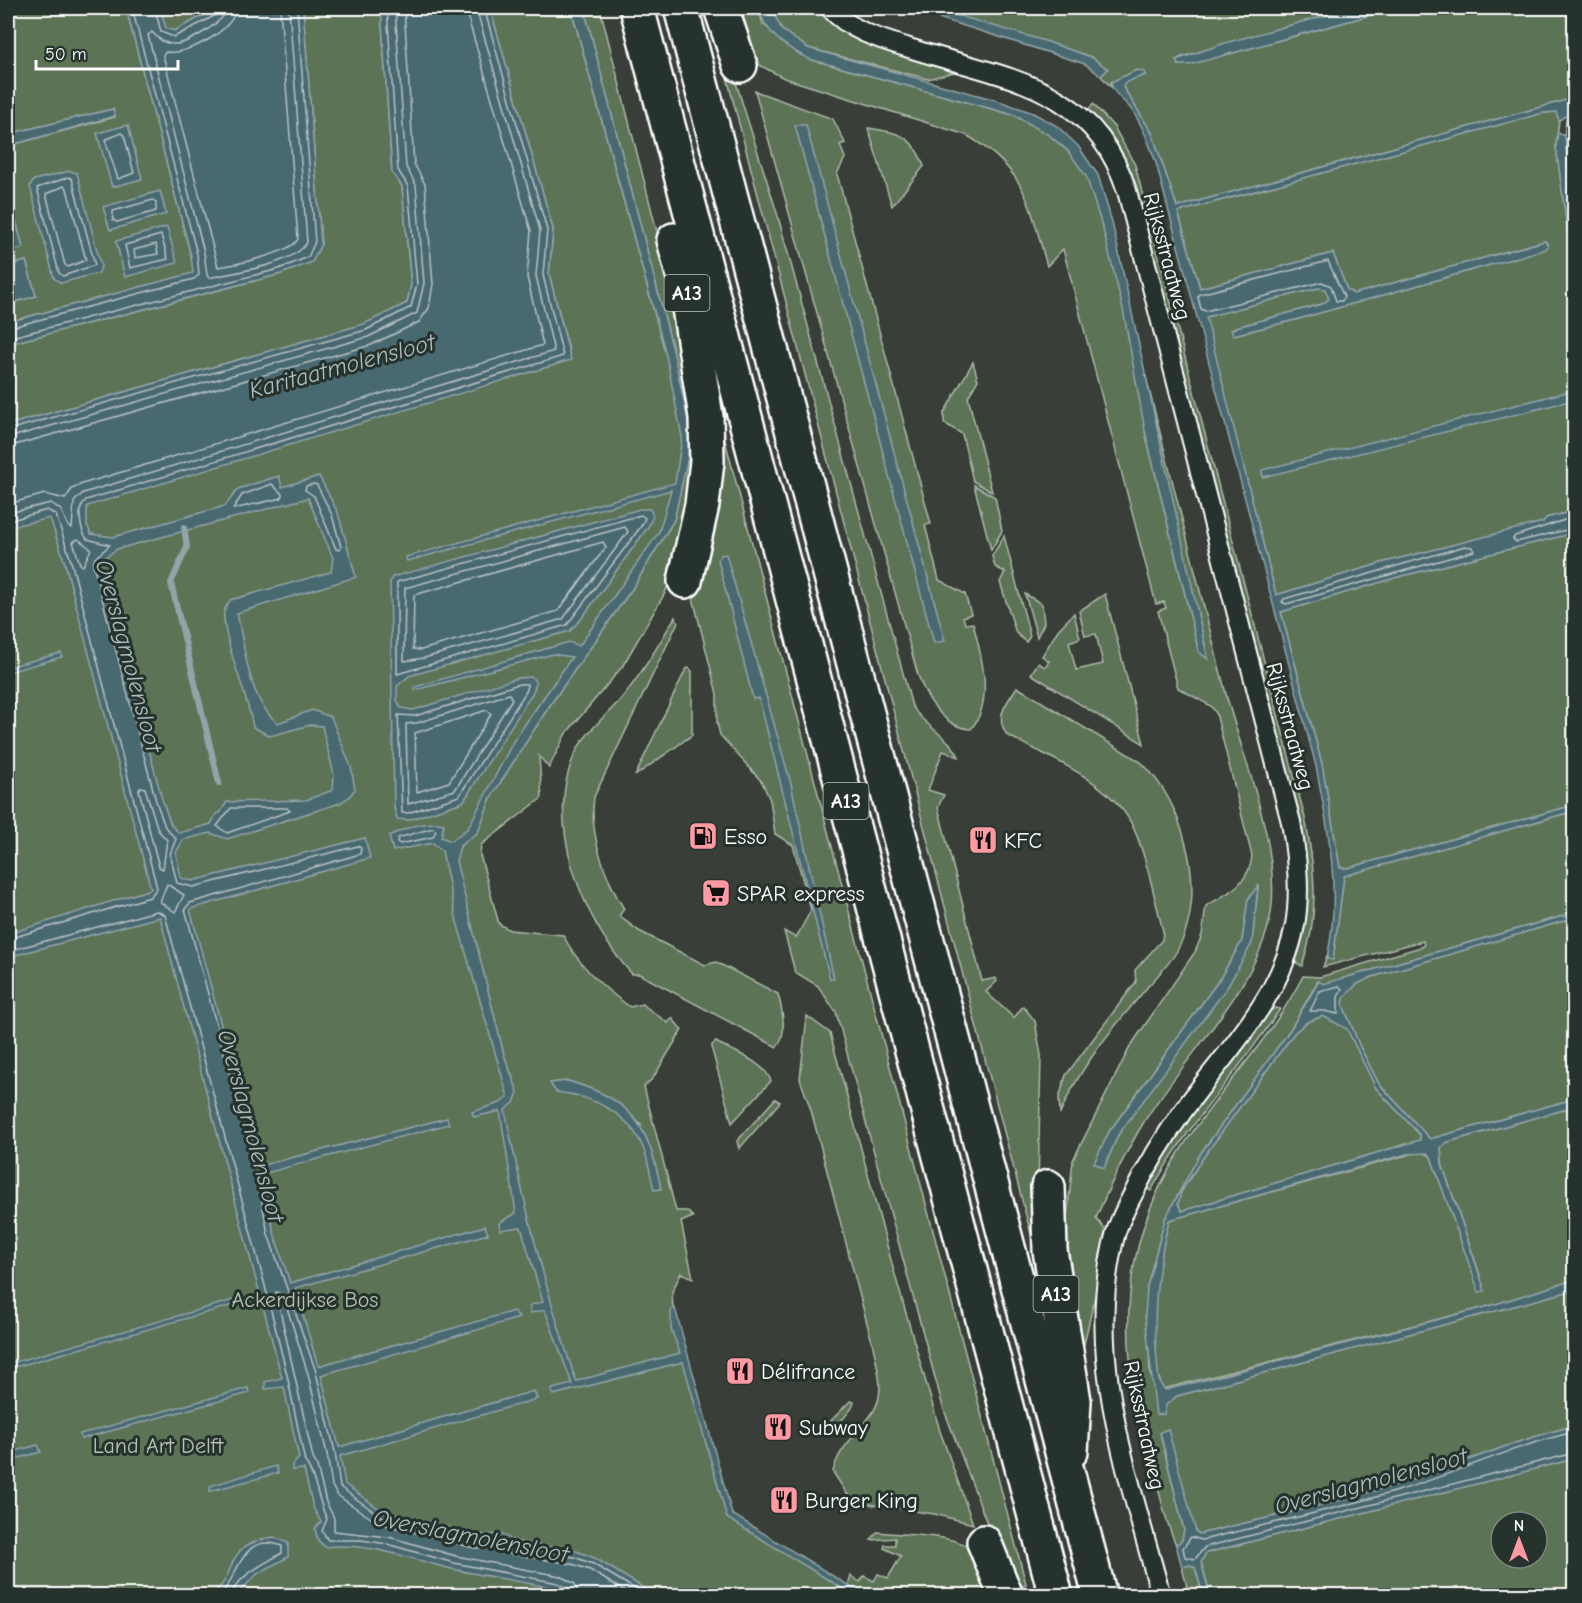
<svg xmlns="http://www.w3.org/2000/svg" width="1582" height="1603" viewBox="0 0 1582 1603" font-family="'Comic Neue',sans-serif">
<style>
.green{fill:#5d7357;stroke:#aeb9ab;stroke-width:1.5;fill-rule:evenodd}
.water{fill:#4a6971;stroke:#92a5aa;stroke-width:1.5;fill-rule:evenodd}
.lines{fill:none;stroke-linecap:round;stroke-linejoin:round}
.shore{stroke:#b7c3c6;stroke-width:1.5}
.stream{stroke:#92a5aa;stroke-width:6}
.street-casing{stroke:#fff;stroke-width:22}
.highway-casing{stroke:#fff;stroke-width:38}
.street{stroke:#26332d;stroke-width:18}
.highway{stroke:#26332d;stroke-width:33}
.labels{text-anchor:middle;stroke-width:6;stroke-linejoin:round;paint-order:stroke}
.shield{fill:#26332d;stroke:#bec2c0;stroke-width:1.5}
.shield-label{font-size:21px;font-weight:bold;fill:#fff}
.street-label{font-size:22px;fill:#fff;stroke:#26332d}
.poi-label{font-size:22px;fill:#fff;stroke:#26332d;text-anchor:start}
.park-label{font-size:22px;fill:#b6c0b3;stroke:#26332d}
.water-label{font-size:24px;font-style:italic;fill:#aebcbf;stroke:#26332d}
</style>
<rect width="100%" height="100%" fill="#393f38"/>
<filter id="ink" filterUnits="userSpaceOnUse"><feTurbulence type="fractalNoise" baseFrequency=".0167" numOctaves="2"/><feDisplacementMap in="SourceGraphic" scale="12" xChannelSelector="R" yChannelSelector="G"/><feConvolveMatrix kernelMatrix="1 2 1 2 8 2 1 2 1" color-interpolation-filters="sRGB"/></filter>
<g filter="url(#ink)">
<!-- green -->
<g class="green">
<path d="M8 8H126L191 256 194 273 8 322V304L36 296 26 261 8 266V252L23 248 14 214 8 216V209L12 207 8 190V146L115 117 113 109 8 134Z"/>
<path d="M160 8H218L174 31 166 29Z"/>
<path d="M303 8H381L392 173 402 186 411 285 407 303 365 324 8 425V344L281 274 312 262 321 244Z"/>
<path d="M490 8H571L665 352H668L684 447 669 515 651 551 488 797 474 829 453 847 450 865 510 1085 514 1081 504 1055 455 861 460 846 478 832 491 797 550 705 634 586 674 520 688 457 689 425 674 354 584 8H600L688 353 699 452 677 564 665 593 622 667 565 735 549 768 539 756 542 798 481 845 480 855 499 924 510 930 563 935C578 965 603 988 630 1007L642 1004 668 1023 672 1018 682 1030 653 1078 644 1087 676 1211H687L693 1217 681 1222 693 1278 681 1273 672 1292 673 1309 730 1516 858 1595H8V498L569 351 549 274 553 229ZM568 1081C602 1091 618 1101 642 1126L612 1103 550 1083Z"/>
<path d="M728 8H758L763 24 809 59 1014 115 1049 135 1093 173C1139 346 1182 520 1226 694 1243 759 1281 846 1271 913 1259 987 1182 1059 1144 1122 1125 1153 1110 1185 1096 1218L1109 1235 1079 1366 1072 1312 1066 1228 1073 1160 1130 1047 1195 952 1202 935 1206 906C1227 894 1250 883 1252 856L1216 713 1211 706 1178 688 1158 611 1166 608 1164 602 1156 604 1063 249 1047 266C1029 203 1027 170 966 135L784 78 752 61ZM1155 428 1208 658H1207L1199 652 1145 431ZM1258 887 1252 943 1118 1135 1104 1168 1095 1163 1109 1132 1219 980 1242 941 1248 899Z"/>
<path d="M771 8H813L855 36 898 55 958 71 928 79 808 48 782 30Z"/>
<path d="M933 8H1353L1182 57 1176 60 1178 65 1229 54 1396 8H1574V98L1177 207 1152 133 1123 87V83L1145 75 1137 70 1111 82V87L1101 76 1108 69 1091 57Z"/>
<path d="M725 70H732L777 213 912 706C924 727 949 735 959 757L943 751 928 790 944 795 938 807 982 981 996 978 997 981 986 992 1014 1018 1023 1006 1035 1021 1041 1055 1038 1187 1047 1295Z"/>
<path d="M755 91 833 119 845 143 840 145 845 158 837 174 931 524 925 525 939 580 965 594 971 614 963 617 965 624 973 623C981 655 995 700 971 729 944 728 926 698 918 675Z"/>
<path d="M1093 104 1114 127 1135 165 1305 818C1315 869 1320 916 1302 966L1295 962 1294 958C1307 904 1308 874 1300 819L1129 169 1109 132 1088 111Z"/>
<path d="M1574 105V220C1571 195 1554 122 1574 105Z"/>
<path d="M1556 112 1559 120 1556 146 1569 241H1574V511L1546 518 1544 522 1385 562 1276 595 1205 317 1318 288 1326 289 1329 299 1322 304 1237 327 1233 335 1295 320 1546 249 1547 243 1544 241 1354 294 1347 290 1333 253 1200 288 1178 212 1543 113Z"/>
<path d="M868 128C901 134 911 133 924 166L892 206Z"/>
<path d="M973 362 978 380 968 397 992 492 973 481 962 434 944 423V413Z"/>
<path d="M716 406 1026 1584 1024 1586 1010 1584 943 1407 836 1012 818 986 795 972 784 931 796 938 811 910 793 845 775 834 770 800 762 782 720 735 717 723V694L693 598Z"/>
<path d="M974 485 995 497 1002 531 991 550Z"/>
<path d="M1574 533V805L1348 868H1340L1322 764 1281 612 1398 577Z"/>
<path d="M1004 536 1030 636 1026 642 1016 633 1000 582 1005 572 995 567 992 556Z"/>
<path d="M1025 594 1042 604 1044 623 1037 637Z"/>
<path d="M1105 594 1144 744 1031 674 1038 663 1045 667 1049 661 1042 656 1058 630 1074 613 1080 638 1069 642 1076 670 1103 664 1096 634 1085 636 1079 611Z"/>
<path d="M675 617 678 622 594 797C589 834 605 878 624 909L619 916 639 931 705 965 716 962 778 994C782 1009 788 1033 777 1047L639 974H632C583 922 540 817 578 748 588 730 606 716 620 700 642 674 658 646 675 617Z"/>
<path d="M689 668 692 671V735L635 776 686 669Z"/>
<path d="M1017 687 1141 762C1165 785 1178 812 1186 845 1195 879 1195 919 1177 951 1169 965 1155 978 1145 990 1112 1029 1080 1066 1060 1114L1059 1098 1066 1075 1136 982 1135 970 1162 940 1163 931C1155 901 1143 837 1125 813 1098 776 1046 756 1007 735 994 717 1006 704 1017 687Z"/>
<path d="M1574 811V913L1323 984 1318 981 1290 1030 1199 1156 1165 1219 1147 1287 1150 1374 1165 1405 1177 1396 1574 1290V1426C1513 1440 1456 1467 1396 1485 1332 1504 1265 1518 1200 1534L1196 1532 1160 1433 1184 1530 1182 1540 1176 1545C1163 1515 1157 1482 1149 1450 1144 1428 1136 1406 1133 1384 1120 1298 1135 1218 1183 1146 1223 1086 1270 1040 1303 976L1320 977 1424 946 1423 941 1323 967 1328 953V959H1333L1344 876Z"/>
<path d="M1574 918V1099L1430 1139 1379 1084 1360 1047 1343 1005 1344 997 1357 984 1372 977Z"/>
<path d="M1275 1008 1280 1009C1239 1072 1188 1123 1151 1191L1146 1188 1173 1139 1268 1012Z"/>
<path d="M807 1016 830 1033 895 1275 940 1431 973 1524 934 1514 861 1503 847 1494 833 1472C840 1439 874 1424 879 1397 882 1381 876 1362 873 1346L811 1110 800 1079Z"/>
<path d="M1323 1016 1347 1028 1376 1088 1420 1135V1140L1182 1211 1178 1204 1181 1192 1202 1159 1294 1033 1307 1022Z"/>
<path d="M716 1042C732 1051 765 1062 771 1081L732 1123 712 1050V1045Z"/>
<path d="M775 1099 780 1102 739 1149 737 1141Z"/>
<path d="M1574 1107V1280L1486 1307 1163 1389C1143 1342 1157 1268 1169 1220L1422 1151 1431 1157 1464 1249 1481 1278 1442 1164 1441 1147 1448 1142Z"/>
<path d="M850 1401 854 1402 852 1408 831 1433H826L825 1427Z"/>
<path d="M1574 1459V1595H1210L1201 1562 1206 1553ZM1501 1522H1537V1558H1501Z"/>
<path d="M877 1532C900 1535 957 1533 974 1551 982 1560 987 1578 993 1589L976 1595 864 1596 848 1586 851 1576 860 1582 864 1576 874 1581 878 1574 888 1578 901 1556 884 1548 885 1545H895V1538L871 1540Z"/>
<path d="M1189 1565 1195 1567 1203 1595H1189L1182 1567Z"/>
</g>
<!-- water -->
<g class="water">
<path d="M126 8H160L166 28 174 31 218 8H303L321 244 312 262 281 274 8 344V322L193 273 191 256Z"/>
<path d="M381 8H490L553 229 549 274 571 360 87 506V525L91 534 113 537 225 506 238 489 279 476 282 487 319 476 338 513 356 577 237 613C245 647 248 701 278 723L312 710 331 717 351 767 355 789 349 797 340 803 227 839 210 833 183 840 176 853 181 878 192 881 365 838 370 858 190 909 259 1166 447 1118 449 1124 262 1174 274 1233 290 1283 485 1226 488 1234 295 1288 318 1366 514 1311 519 1318 321 1375 339 1447 534 1391 537 1399 340 1456 345 1484 382 1511 478 1535 503 1534 513 1541 576 1551 595 1558 655 1595H571L557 1589C522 1581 487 1577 452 1569 409 1559 370 1542 325 1547L318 1540 315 1529 321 1522 313 1507 304 1469 292 1470V1465L299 1458 284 1387 265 1389V1382L282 1378 160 917 8 957V934L151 889 65 563 50 518 8 527V425L364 324 407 303 411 285 402 186 392 173ZM308 498 333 558 331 572 230 600C228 604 225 608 224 612 222 638 248 696 253 727L270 736 310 725 322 726 334 775 333 790 306 800 227 802 220 813 216 814 211 824 179 833 171 825 162 799 99 562 117 549Z"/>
<path d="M571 8H584L674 354 689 425 688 457 674 520 634 586 550 705 491 797 478 832 460 846 456 861 504 1055 518 1092 514 1103 505 1110C523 1202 546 1292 576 1381L680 1353 671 1329V1310L675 1308 732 1514 864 1595H853L727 1518 683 1362 553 1395 552 1389 572 1384 545 1310 530 1313V1305L543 1302 521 1227 500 1230 499 1223 516 1213 500 1111 474 1117 472 1112 500 1103 508 1097 457 922 442 851 433 843 393 851 389 836C406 828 425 820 444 824L441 837 451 841 468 828 514 740 572 657 553 654 415 690V687L569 642 579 646 659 532 671 490 407 561 406 557 675 483 682 437 666 355Z"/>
<path d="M758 8H771L782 30 808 48 999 101 1033 113 1057 126 1078 146 1098 175 1112 222 1208 659 1199 652 1145 431 1123 309 1103 229 1086 176 1068 151 1049 135 1014 115 809 59C785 47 767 35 758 8Z"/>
<path d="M907 8H933L1048 42 1091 57 1108 69 1101 76 1085 64Z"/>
<path d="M1353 8H1396L1189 65H1178L1176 60 1225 43Z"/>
<path d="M1137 70 1144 72 1145 75 1124 83 1123 87 1152 133 1177 207 1574 98C1575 107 1568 116 1559 120L1556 112 1543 113 1178 212 1200 288 1333 253 1347 290 1354 294 1545 241 1548 246 1546 249 1295 320 1233 335 1231 330 1237 327 1322 304 1329 299 1325 289 1318 288 1206 317 1276 595 1385 562 1543 522 1546 518 1574 511V533L1398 577 1281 612 1322 764 1340 868H1348L1574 805V811L1344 876 1333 960 1328 959V953C1341 890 1328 828 1316 766L1156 163C1149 144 1143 125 1131 109 1124 100 1112 93 1111 82Z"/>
<path d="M113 109 115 116 8 146V134Z"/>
<path d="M128 125 142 179 112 187 97 133Z"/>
<path d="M795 125H806L945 641 934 643Z"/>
<path d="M1558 133 1565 136 1574 241 1569 242 1556 146Z"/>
<path d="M70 171 77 173 101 266 99 273 61 283 54 278 30 186 34 180Z"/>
<path d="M160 191 166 214 110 230 103 207Z"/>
<path d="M14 214 23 248 8 252V216Z"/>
<path d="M167 227 177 263 125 277 116 241Z"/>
<path d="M26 261 36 296 8 304V266Z"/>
<path d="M1574 390V400L1263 477 1262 470Z"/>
<path d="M640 509H650L653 516 648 527 582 618 570 631 409 676 397 686V700L401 708 413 710 518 678 532 677 536 683 533 692 463 802 408 820 397 819 394 807 390 583 392 577Z"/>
<path d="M726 554 791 784 834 979H830L759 698 753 699 718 560 721 555Z"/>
<path d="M61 653 62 657 8 672V667Z"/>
<path d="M1258 886 1252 943 1228 986 1118 1135 1104 1168 1094 1163 1109 1132 1219 980 1242 941 1248 899Z"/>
<path d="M1574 913V918L1372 977 1357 984 1344 997 1343 1005 1360 1047 1379 1084 1430 1139 1574 1099V1107L1448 1142 1441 1147 1442 1164 1485 1291 1479 1292 1431 1157 1427 1153 1407 1154 1169 1220C1157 1267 1152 1311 1157 1360 1158 1370 1157 1385 1166 1390L1486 1307 1574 1280V1290L1177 1396 1166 1405 1164 1414 1156 1415 1145 1316 1147 1287 1165 1219 1199 1156 1290 1030 1319 981 1323 984ZM1323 1016 1347 1029 1376 1088 1420 1135V1140L1182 1211 1178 1204 1181 1192 1202 1159 1294 1033 1307 1022Z"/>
<path d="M568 1081C633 1100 648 1124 661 1189L654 1190C651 1178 649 1164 645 1153 632 1114 594 1096 556 1092L550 1083Z"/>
<path d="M237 1299V1304L8 1369V1364Z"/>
<path d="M248 1388 249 1393 81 1439 80 1434Z"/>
<path d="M1574 1426V1459L1206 1553 1201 1562 1210 1595H1203L1195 1567 1190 1565 1182 1567 1176 1545 1182 1540 1184 1530 1160 1432 1168 1429 1196 1532 1200 1534C1265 1518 1332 1504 1396 1485 1456 1467 1513 1440 1574 1426Z"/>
<path d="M38 1445 41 1452 8 1461V1453Z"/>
<path d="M276 1466 278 1473 210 1491V1486Z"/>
<path d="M274 1537 288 1543V1557L257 1574 236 1595H211C242 1573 218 1546 274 1537Z"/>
</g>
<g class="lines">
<!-- shore -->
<g class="shore">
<path d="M155 8 161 32 174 37 216 15 219 8"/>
<path d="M227 8C226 21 189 43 176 44 166 45 158 39 152 32L148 35 204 252 207 275 209 278C235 272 295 265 307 242L289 8"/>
<path d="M236 8C235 30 186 56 166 52L163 55 218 267C234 265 292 253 298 239L280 8"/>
<path d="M484 8 547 230 543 275 563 356 86 500C76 508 80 529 87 539L110 545 95 558 93 564 156 801 165 827 176 839 170 854 177 883 193 887 358 846 361 848 360 854 190 903 185 909 256 1171 268 1234 316 1372 335 1452 340 1487 380 1516 476 1540H501L512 1547 574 1557 593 1564 647 1596"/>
<path d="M121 133 124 135 134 173 118 179 105 140Z"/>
<path d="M69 177 72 179 95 265 63 276 59 273 37 188Z"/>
<path d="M64 186 67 189 86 260 68 267 65 265 46 194Z"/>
<path d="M153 200 156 202V211L117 222 113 220V211Z"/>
<path d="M161 235 168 259 130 268 125 245Z"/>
<path d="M156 244 158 254 135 258 134 250Z"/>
<path d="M1328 261 1344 297 1342 301H1336L1331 286 1322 282 1205 311 1201 309 1198 297 1200 294Z"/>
<path d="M8 328 194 279 199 275 197 254 132 8"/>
<path d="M8 338 279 269 308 257 315 242 297 8"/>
<path d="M8 430 366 330 411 307 417 284 408 186 398 170 387 8"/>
<path d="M8 438 368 337 417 313 424 283 416 185 406 167 395 8"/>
<path d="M8 447 371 345 419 322 429 308 433 284 425 184 414 164 404 8"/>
<path d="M272 484 282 494V498L233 509 242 495Z"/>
<path d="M314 484 317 485 332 515 341 547 339 550 336 549 314 496 305 490 306 486Z"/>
<path d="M8 504 45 494 65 499 72 489 82 484 543 345 527 277 531 231 470 25 467 8"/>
<path d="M8 513 51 503 61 510 68 526 72 528 74 502 83 493 554 351 536 276 540 230 476 8"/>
<path d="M641 515 645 518 642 525 567 625 397 674V582Z"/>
<path d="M1574 517 1515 536 1513 539 1516 542 1574 528"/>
<path d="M8 521 47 510 56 515 71 561 157 888 150 897 8 939"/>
<path d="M625 527 628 532 563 619 424 658 404 661 405 588Z"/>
<path d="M78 539 91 549 83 566 80 564 73 542Z"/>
<path d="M603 542 606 547 558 611 421 650 413 649 414 595Z"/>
<path d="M1465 546 1472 547 1474 551 1286 604 1282 602 1284 599Z"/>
<path d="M519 684H527V690L459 796 408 813H402L398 715 415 716Z"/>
<path d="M509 694 512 699 455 790 408 804 406 724 417 723Z"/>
<path d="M487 710 491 714 449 782 417 792 415 733Z"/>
<path d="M141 787 145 788 158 830 167 840 163 869 159 867 139 790Z"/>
<path d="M231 808H287L290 811 227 833 217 826Z"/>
<path d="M433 828 436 831 433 837 400 844 397 842 398 838Z"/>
<path d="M167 884 184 895 175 912 160 902Z"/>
<path d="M8 951 157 911 165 915 264 1282 287 1375 305 1462C314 1470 319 1505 327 1519L322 1531 328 1540H361L387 1544 454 1563 558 1583 569 1589 571 1596"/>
<path d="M1339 986 1342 989 1338 997V1014L1324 1011H1310L1320 991Z"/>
<path d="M1574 1432C1513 1446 1457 1473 1397 1491 1333 1510 1267 1524 1202 1540L1191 1537 1183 1548 1185 1557 1195 1559 1205 1547 1574 1453"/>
<path d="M220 1596C239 1576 241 1531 282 1546V1553C268 1562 234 1577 232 1596"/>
<path d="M578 1596 575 1584 560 1576 456 1556 389 1537 334 1531V1518L326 1502 317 1466 313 1458 276 1292 283 1295 308 1374 327 1454 332 1486 337 1495 378 1523 474 1548H498L510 1554 572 1564 590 1570 632 1596"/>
</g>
<!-- stream -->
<path class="stream" d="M184 527 187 547 171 583 219 783"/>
<!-- street casing -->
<g class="street-casing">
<path id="street" d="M830 8C849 30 879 39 906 47 1000 78 1093 82 1127 191L1291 822C1297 856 1301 891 1295 925 1283 991 1236 1041 1197 1092 1177 1118 1159 1146 1143 1175 1134 1193 1122 1213 1116 1232 1082 1354 1130 1478 1161 1596"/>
</g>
<!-- highway casing -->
<g class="highway-casing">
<g id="highway">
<path d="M637 8 1056 1596"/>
<path d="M681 8 1100 1596"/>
<path d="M721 8 740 65"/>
<path d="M674 240 685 282 706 417 707 461 702 505 685 581"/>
<path d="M1048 1187 1050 1250 1074 1401 1071 1451"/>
<path d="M984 1542 1006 1596"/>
</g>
</g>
<!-- street -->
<use href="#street" class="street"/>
<!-- highway -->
<use href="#highway" class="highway"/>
</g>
</g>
<!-- icons -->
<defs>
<g id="fuel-square" transform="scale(1.5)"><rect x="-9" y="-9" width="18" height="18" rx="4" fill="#ff9aa2" stroke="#26332d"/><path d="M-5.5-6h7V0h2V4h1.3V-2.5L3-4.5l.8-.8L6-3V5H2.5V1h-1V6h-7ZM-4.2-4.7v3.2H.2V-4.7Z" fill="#111"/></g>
<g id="restaurant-square" transform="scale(1.5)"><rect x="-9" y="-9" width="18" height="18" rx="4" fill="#ff9aa2" stroke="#26332d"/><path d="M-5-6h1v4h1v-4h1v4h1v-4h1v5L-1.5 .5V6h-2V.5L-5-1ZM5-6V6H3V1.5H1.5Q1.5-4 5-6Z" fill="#111"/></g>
<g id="supermarket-square" transform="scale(1.5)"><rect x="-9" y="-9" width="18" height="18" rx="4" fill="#ff9aa2" stroke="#26332d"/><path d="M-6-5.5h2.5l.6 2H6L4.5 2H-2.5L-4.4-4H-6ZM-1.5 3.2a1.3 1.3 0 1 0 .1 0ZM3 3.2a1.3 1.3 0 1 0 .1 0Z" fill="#111"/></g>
</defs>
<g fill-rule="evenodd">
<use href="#fuel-square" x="703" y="836"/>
<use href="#restaurant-square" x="983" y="840"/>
<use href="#supermarket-square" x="716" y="893"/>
<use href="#restaurant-square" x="740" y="1371"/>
<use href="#restaurant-square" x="778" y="1427"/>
<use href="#restaurant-square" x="784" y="1500"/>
</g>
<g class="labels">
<!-- shield labels -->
<g class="shield">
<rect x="664.5" y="275" width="45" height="36" rx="4.5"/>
<rect x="823.5" y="783" width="45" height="36" rx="4.5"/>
<rect x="1033.5" y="1276" width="45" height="36" rx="4.5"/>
</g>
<g class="shield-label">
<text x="687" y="300">A13</text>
<text x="846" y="808">A13</text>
<text x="1056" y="1301">A13</text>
</g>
<!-- street labels -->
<g class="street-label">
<text transform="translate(1168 256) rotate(75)" y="8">Rijksstraatweg</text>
<text transform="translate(1291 726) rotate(75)" y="8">Rijksstraatweg</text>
<text transform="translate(1145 1425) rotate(78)" y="8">Rijksstraatweg</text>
</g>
<!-- poi labels -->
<g class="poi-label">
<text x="724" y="844">Esso</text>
<text x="1004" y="848">KFC</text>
<text x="737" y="901">SPAR express</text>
<text x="761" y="1379">Délifrance</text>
<text x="799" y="1435">Subway</text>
<text x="805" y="1508">Burger King</text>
</g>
<!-- park labels -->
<g class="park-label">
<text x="305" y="1307">Ackerdijkse Bos</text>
<text x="158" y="1453">Land Art Delft</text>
</g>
<!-- water labels -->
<g class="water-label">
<text transform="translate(342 366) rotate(-15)" y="8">Karitaatmolensloot</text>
<text transform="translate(129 656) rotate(75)" y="8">Overslagmolensloot</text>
<text transform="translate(251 1126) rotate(75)" y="8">Overslagmolensloot</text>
<text transform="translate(1371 1481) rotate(-15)" y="8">Overslagmolensloot</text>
<text transform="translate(471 1536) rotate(11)" y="8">Overslagmolensloot</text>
</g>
</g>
<!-- margin -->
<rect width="1582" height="1603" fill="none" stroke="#26332d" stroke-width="30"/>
<rect x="15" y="15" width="1552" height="1573" fill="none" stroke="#fff" stroke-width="2" filter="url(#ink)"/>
<!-- north arrow -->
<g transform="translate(1519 1540)"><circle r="28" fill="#26332d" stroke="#7d8581" stroke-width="1.5"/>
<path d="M0-4.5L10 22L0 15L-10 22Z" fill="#ff9aa2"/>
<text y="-9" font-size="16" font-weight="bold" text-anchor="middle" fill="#ffffff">N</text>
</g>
<!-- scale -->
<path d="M36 60v9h142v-9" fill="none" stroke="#ffffff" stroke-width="3"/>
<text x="45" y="60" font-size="18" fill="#ffffff" stroke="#26332d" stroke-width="4.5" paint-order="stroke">50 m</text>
</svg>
